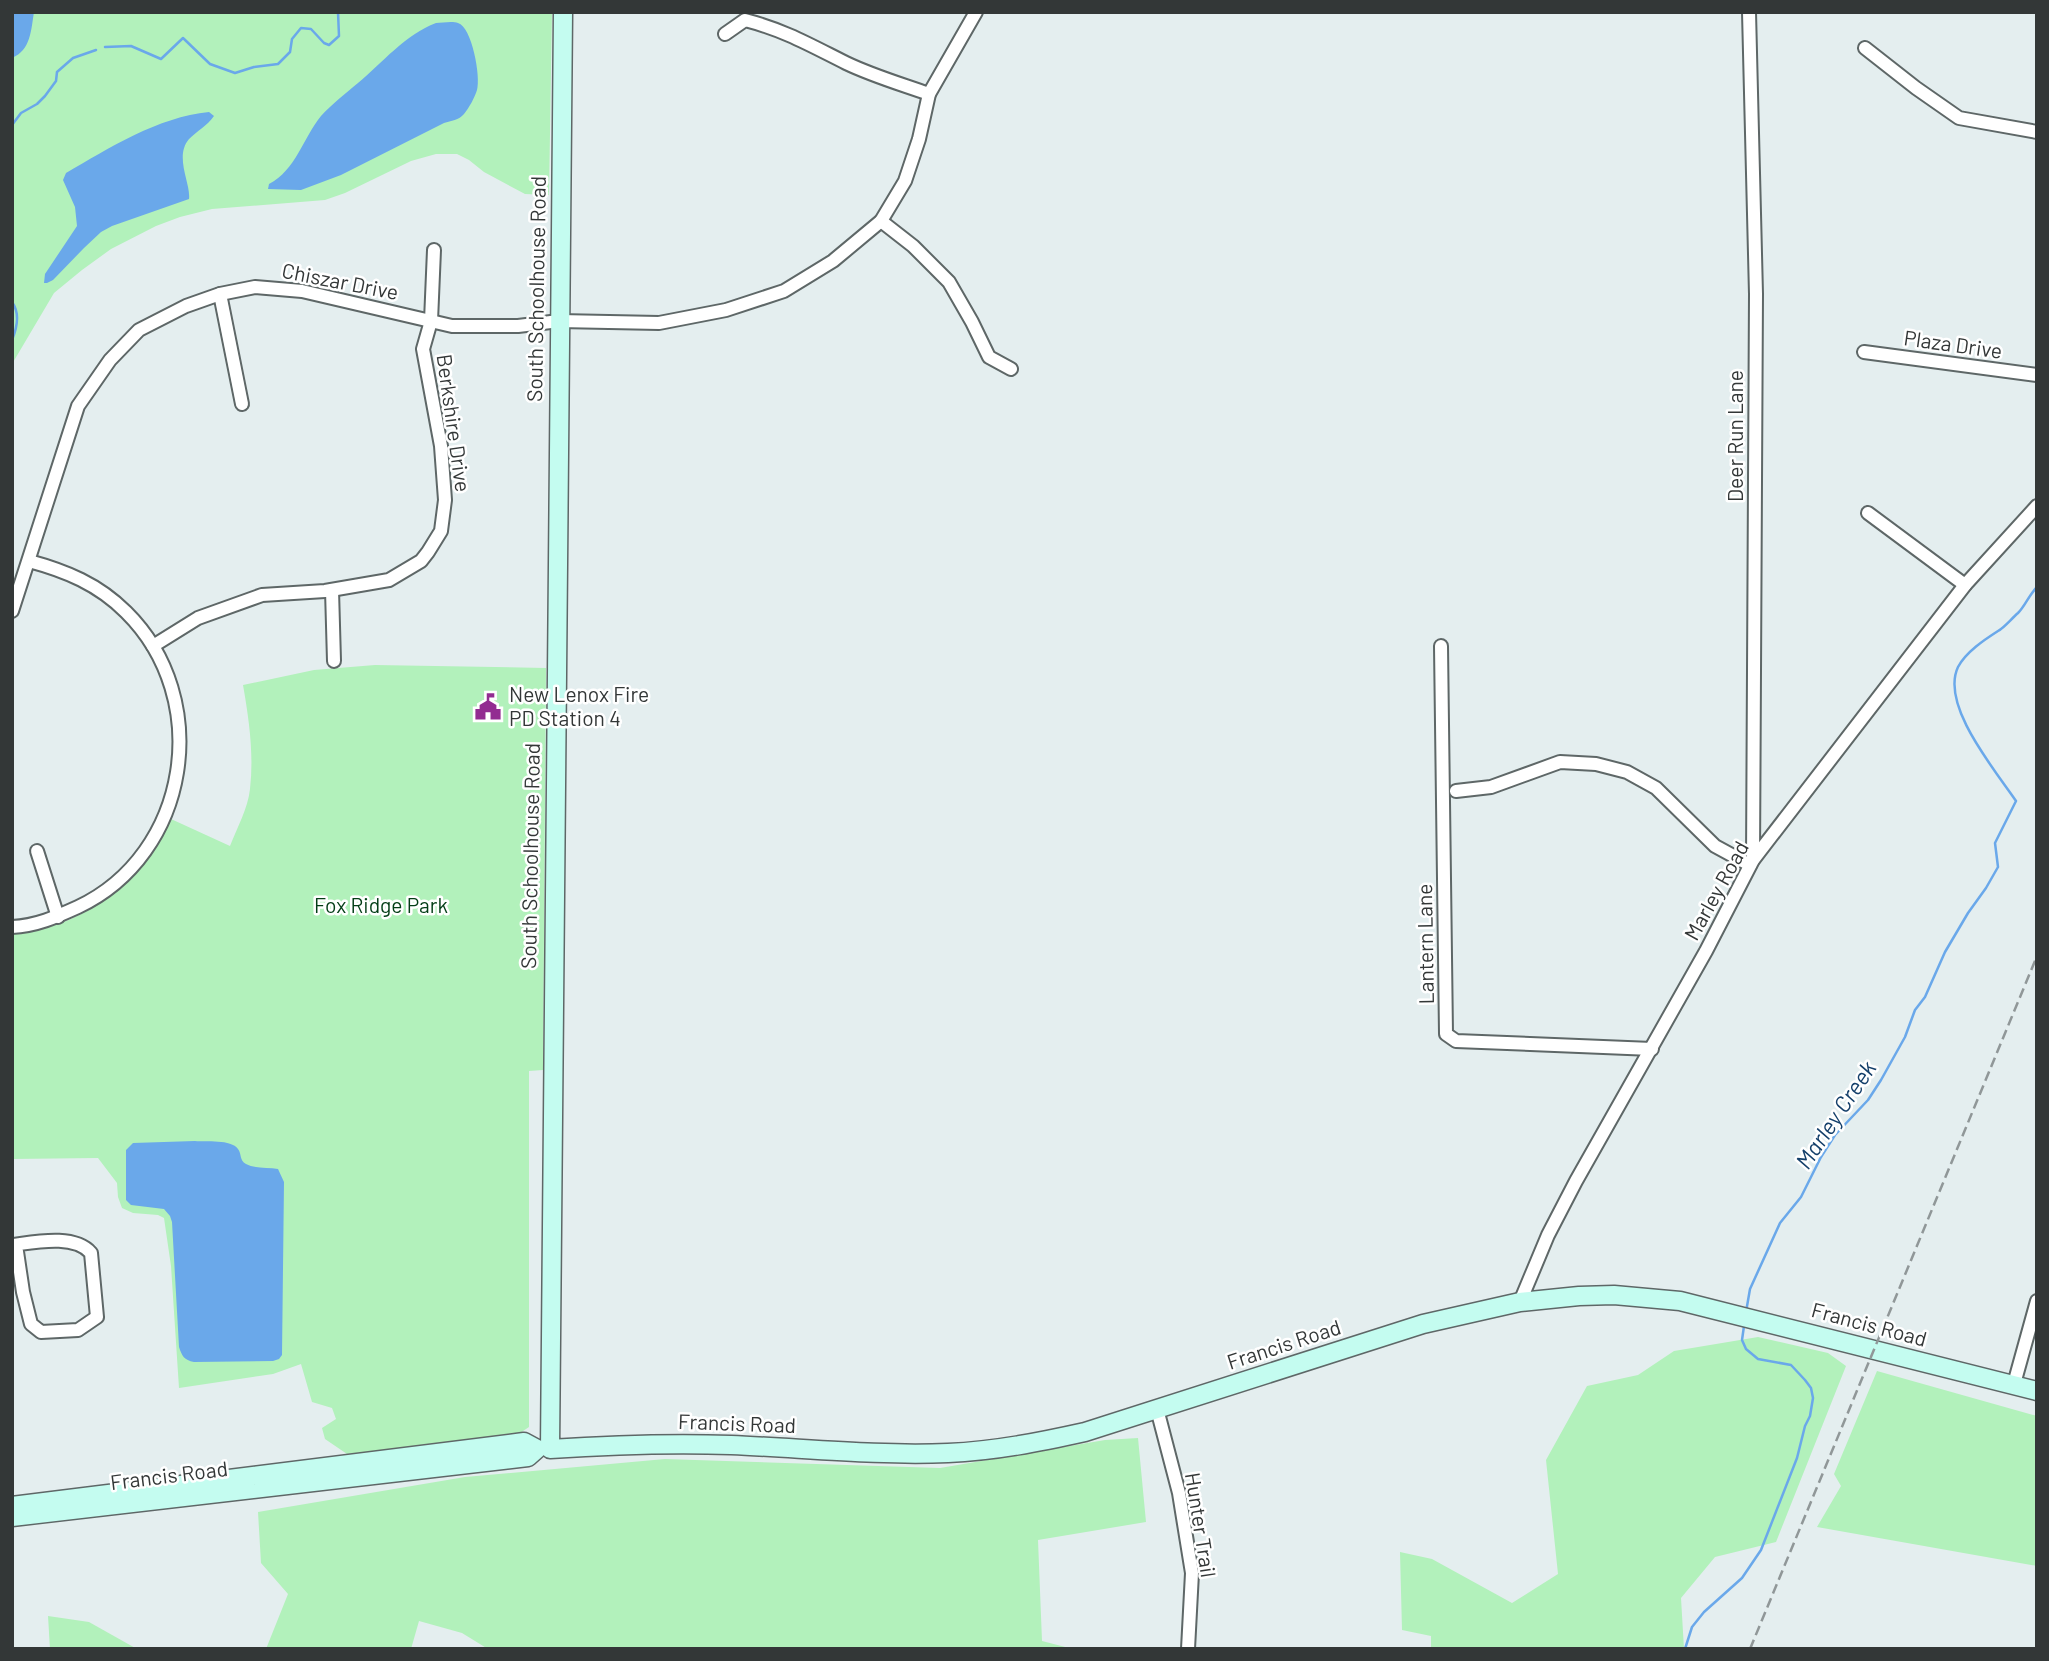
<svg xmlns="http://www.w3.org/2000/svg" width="2049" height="1661" viewBox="0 0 2049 1661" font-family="Barlow,sans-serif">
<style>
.green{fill:#b2f1bb}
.water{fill:#6aa8ea}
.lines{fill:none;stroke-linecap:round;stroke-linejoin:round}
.stream{stroke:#6aa8ea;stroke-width:2.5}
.street-casing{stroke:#5e6767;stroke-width:16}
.secondary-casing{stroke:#5e6767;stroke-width:21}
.street{stroke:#fff;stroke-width:12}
.secondary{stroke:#c4fcf0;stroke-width:18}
.rail{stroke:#909798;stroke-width:2.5;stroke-dasharray:10 5;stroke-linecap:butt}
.labels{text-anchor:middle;stroke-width:5;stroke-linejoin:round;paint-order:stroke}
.street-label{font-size:21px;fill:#333737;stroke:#fff}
.poi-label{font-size:21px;fill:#333737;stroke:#fff;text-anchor:start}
.park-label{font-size:21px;fill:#033e16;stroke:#fff}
.water-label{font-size:23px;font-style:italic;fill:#143f6a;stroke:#fff}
</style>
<rect width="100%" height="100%" fill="#e4eeef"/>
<!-- green -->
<g class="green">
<path d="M12 12H552L549 195 525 194 484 172 469 160 457 154H436L411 161 345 193 325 200 212 209 180 217 156 226 111 249 82 270 54 293 12 364Z"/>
<path d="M375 665 546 668 543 1070 529 1071V1427L514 1437 347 1454 325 1439 322 1428 336 1419 332 1408 312 1402 301 1364 273 1374 179 1388 171 1266 164 1218 158 1215 133 1213 122 1208 118 1197 117 1183 98 1158 12 1159V934C84 928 140 882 171 819L230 846C237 828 248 808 250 789 254 754 249 719 243 685L314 670Z"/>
<path d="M1758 1337 1828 1353 1846 1366 1776 1542 1715 1557 1681 1598 1684 1649H1431V1636L1402 1630 1400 1552 1432 1559 1512 1603 1558 1574 1546 1460 1587 1386 1638 1375 1674 1351Z"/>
<path d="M1877 1371 2037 1416V1566L1817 1527 1841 1486 1834 1474Z"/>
<path d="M1138 1438 1146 1522 1038 1540 1042 1641 1073 1649H488L462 1633 419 1621 411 1649H266L288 1594 261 1563 258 1512 465 1477 665 1459 940 1468 1105 1440Z"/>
<path d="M48 1616 89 1622 137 1649H50Z"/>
</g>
<!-- water -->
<g class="water">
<path d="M12 12H34C31 30 31 50 12 58Z"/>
<path d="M436 23C442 23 452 21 458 23 472 27 481 77 477 90 475 97 469 108 464 114 459 120 451 121 444 123L341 175 301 190 268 189 269 184C296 170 303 138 321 116 332 104 346 93 358 83 382 63 406 34 436 23Z"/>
<path d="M209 112 214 116C207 126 197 131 189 139 174 157 191 183 189 199L112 226 101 232 84 248 53 280 47 283H44L45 274 77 226 75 207 63 180 66 173C109 148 158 117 209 112Z"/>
<path d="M195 1141C206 1142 231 1139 238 1149 242 1154 239 1160 246 1164 255 1169 268 1167 278 1169L284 1182 282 1355 279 1359 273 1361 194 1362C184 1360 182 1356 179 1347L172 1222 170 1216 164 1209 131 1205 126 1200V1150L133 1143Z"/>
</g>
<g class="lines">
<!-- stream -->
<g class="stream">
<path d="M105 47 131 46 161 59 183 38 210 64 235 73 254 67 278 64 290 52 292 39 301 28 311 29 324 43 329 45 339 36 338 12"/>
<path d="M12 125 21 113 37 104 45 96 56 81 57 72 73 58 96 50"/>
<path d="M12 302C20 313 17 328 12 340"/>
<path d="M1746 1312 1750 1289 1780 1223 1801 1197 1821 1157 1835 1135 1868 1100 1881 1080 1905 1037 1915 1010 1925 997 1945 952 1968 913 1986 888 1998 867 1995 843 2016 801C1995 770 1940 705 1958 667 1966 652 1984 640 1998 631 2005 627 2011 619 2018 613 2025 606 2029 595 2037 587"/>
<path d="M1685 1649 1692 1627 1704 1612 1742 1578 1761 1550 1797 1458 1805 1426 1810 1416 1813 1398 1811 1388 1805 1380 1791 1365 1758 1359 1746 1349 1742 1340 1744 1326"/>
</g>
<!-- street casing -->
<g class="street-casing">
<g id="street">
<path d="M1749 12 1756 294 1753 860"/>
<path d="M725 34 745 20C784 30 810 45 846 63 873 76 901 84 929 94"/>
<path d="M1865 48 1916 88 1959 118 2037 132"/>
<path d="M881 221 913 246 949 282 972 322 989 357 1011 369"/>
<path d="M220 294 242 404"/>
<path d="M1864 352 2037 375"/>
<path d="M1868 513 1965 585"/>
<path d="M332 590 334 661"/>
<path d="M12 611 78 406 110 360 139 330 186 306 220 294 255 287 302 291 452 326H518L559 321 659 323 726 310 784 291 833 261 881 221 905 181 919 139 929 94 976 12"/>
<path d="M153 646 198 618 262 595 325 591 389 580 421 561 428 552 441 531 445 500 441 446 423 349 431 321 434 250"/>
<path d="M1441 646 1446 1034 1456 1041 1652 1049"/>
<path d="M1456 791 1491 787 1560 762 1596 764 1627 772 1656 788 1715 846 1750 865"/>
<path d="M37 851 58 917"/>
<path d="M12 927C36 926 56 917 78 907 190 854 214 699 126 612 98 584 66 571 29 561"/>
<path d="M12 1245C36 1242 74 1234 91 1253L97 1317 78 1330 41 1332 31 1324 23 1292 16 1245"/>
<path d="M1520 1302 1548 1235 1576 1181 1706 951 1753 860 1965 585 2037 506"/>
<path d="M2014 1384 2037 1301"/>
<path d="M1157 1409 1179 1493 1192 1573 1188 1649"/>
</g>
</g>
<!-- secondary casing -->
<g class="secondary-casing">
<g id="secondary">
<path d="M563 12 550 1449C610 1445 670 1443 731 1445 803 1448 877 1456 948 1453 995 1451 1040 1442 1085 1432L1423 1324 1520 1302 1579 1296 1614 1295 1680 1301 2037 1391"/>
<path d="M12 1506 524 1442 537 1449 528 1457 12 1517"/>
</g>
</g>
<!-- street -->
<use href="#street" class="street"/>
<!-- secondary -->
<use href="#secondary" class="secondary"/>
<!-- rail -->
<path class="rail" d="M1750 1649 2037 956"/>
</g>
<!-- icons -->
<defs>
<g id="civic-bare" transform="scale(2.1)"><path d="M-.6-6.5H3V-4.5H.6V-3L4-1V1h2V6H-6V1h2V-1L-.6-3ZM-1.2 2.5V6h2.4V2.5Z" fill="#922c91" stroke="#fff" stroke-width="2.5" paint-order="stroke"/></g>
</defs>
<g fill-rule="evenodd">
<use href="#civic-bare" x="488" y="707"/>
</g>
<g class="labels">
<!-- street labels -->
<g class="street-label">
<text transform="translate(340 282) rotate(11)" y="7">Chiszar Drive</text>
<text transform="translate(537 289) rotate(-89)" y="7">South Schoolhouse Road</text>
<text transform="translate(1953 345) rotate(8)" y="7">Plaza Drive</text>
<text transform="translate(453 423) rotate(82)" y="7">Berkshire Drive</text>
<text transform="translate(1736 436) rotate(-90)" y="7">Deer Run Lane</text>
<text transform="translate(531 856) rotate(-89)" y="7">South Schoolhouse Road</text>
<text transform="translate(1717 891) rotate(-61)" y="7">Marley Road</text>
<text transform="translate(1426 944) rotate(-91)" y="7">Lantern Lane</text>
<text transform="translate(1869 1325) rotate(15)" y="7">Francis Road</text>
<text transform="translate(1284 1345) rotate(-18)" y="7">Francis Road</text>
<text transform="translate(737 1424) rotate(2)" y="7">Francis Road</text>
<text transform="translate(169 1476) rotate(-7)" y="7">Francis Road</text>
<text transform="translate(1200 1525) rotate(81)" y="7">Hunter Trail</text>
</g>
<!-- poi labels -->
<g class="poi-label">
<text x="509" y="702">New Lenox Fire<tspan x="509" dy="24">PD Station 4</tspan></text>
</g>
<!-- park labels -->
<g class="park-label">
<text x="381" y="913">Fox Ridge Park</text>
</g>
<!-- water labels -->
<g class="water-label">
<text transform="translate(1836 1115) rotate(-56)" y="8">Marley Creek</text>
</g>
</g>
<!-- border -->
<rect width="2049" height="1661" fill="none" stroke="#333737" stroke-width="28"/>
</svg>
